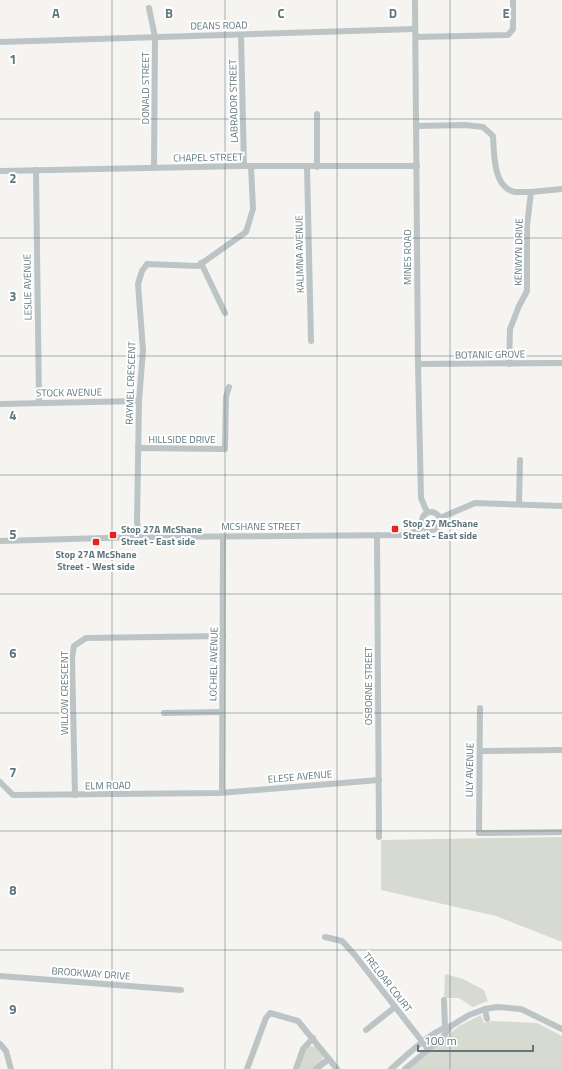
<svg xmlns="http://www.w3.org/2000/svg" width="562" height="1069" viewBox="0 0 562 1069" font-family="'Titillium Web',sans-serif">
<style>
.green{fill:#d6dad0}
.lines{fill:none;stroke-linecap:round;stroke-linejoin:round}
.street{stroke:#bdc4c6;stroke-width:6}
.grid{fill:none;stroke:#5f777d;stroke-width:1;stroke-opacity:0.55}
.poi-dot{fill:#e72220;stroke:#fff;stroke-width:1.5}
.labels{text-anchor:middle;stroke-width:4;stroke-linejoin:round;paint-order:stroke}
.street-label{font-size:10px;fill:#5f777d;stroke:#fff}
.poi-label{font-size:10px;font-weight:bold;fill:#5f777d;stroke:#fff;text-anchor:start}
.grid-label{font-size:13px;text-anchor:middle;font-weight:bold;fill:#5f777d;stroke:#fff;stroke-width:4;stroke-linejoin:round;paint-order:stroke}
</style>
<rect width="100%" height="100%" fill="#f5f4f1"/>
<!-- green -->
<g class="green">
<path d="M562 837V942L496 916 381 890V840Z"/>
<path d="M445 974 463 979 484 990 488 1001 473 1007 459 998H444Z"/>
<path d="M481 1015 484 1023 492 1021 537 1023 562 1036V1069H407L459 1026Z"/>
<path d="M310 1046 316 1047 323 1056 322 1062 313 1069H298L306 1048Z"/>
</g>
<g class="lines">
<!-- street -->
<g class="street">
<path d="M415 0 418 364 421 498 427 512"/>
<path d="M149 8 155 37 154 168"/>
<path d="M241 35 244 166"/>
<path d="M416 37 508 35 513 29V0"/>
<path d="M0 42 415 29"/>
<path d="M317 114V167"/>
<path d="M416 126 465 125 483 127 493 136C494 153 493 188 515 192 520 192 526 192 531 192"/>
<path d="M307 167 311 341"/>
<path d="M36 170 39 402"/>
<path d="M0 171 244 166H417"/>
<path d="M201 263 225 313"/>
<path d="M418 364 562 363"/>
<path d="M509 364 510 329 519 306 527 291V226L531 192 562 189"/>
<path d="M0 404 139 401"/>
<path d="M138 448 225 449 226 397 229 387"/>
<path d="M519 504 520 460"/>
<circle cx="431" cy="521" r="9"/>
<path d="M440 518 475 503 562 506"/>
<path d="M377 535 379 837"/>
<path d="M139 537 137 522 139 401 143 350 138 284 142 271 147 264 198 266 246 232 253 209 251 166"/>
<path d="M0 541 139 537 408 535 423 527"/>
<path d="M480 708 479 833 562 832"/>
<path d="M164 713 222 712"/>
<path d="M480 751 562 750"/>
<path d="M0 782 13 795 219 793 379 780"/>
<path d="M222 792 223 537"/>
<path d="M75 795 72 658 74 646 86 638 223 636"/>
<path d="M325 937 342 941 354 954 428 1049"/>
<path d="M0 976 181 990"/>
<path d="M444 1000 445 1027"/>
<path d="M485 1009 487 1019"/>
<path d="M366 1030 395 1007"/>
<path d="M0 1044 6 1051 11 1069"/>
<path d="M247 1069 266 1018 270 1013 298 1021 337 1069"/>
<path d="M296 1069 303 1049 313 1038"/>
<path d="M316 1069 329 1059"/>
<path d="M391 1069C405 1057 433 1029 451 1026"/>
<path d="M405 1069 442 1038 451 1026 469 1015 485 1009 497 1007 521 1009 562 1029"/>
</g>
</g>
<!-- grid -->
<path class="grid" d="M112 0V1069M225 0V1069M337 0V1069M450 0V1069M0 119H562M0 238H562M0 356H562M0 475H562M0 594H562M0 713H562M0 831H562M0 950H562"/>
<!-- markers -->
<g class="poi-dot">
<rect x="391" y="525" width="8" height="8" rx="2"/>
<rect x="109" y="531" width="8" height="8" rx="2"/>
<rect x="92" y="538" width="8" height="8" rx="2"/>
</g>
<g class="labels">
<!-- street labels -->
<g class="street-label">
<text transform="translate(219 25) rotate(-1)" y="4">DEANS ROAD</text>
<text transform="translate(145 88) rotate(-90)" y="4">DONALD STREET</text>
<text transform="translate(233 101) rotate(-91)" y="4">LABRADOR STREET</text>
<text transform="translate(208 157) rotate(-1)" y="4">CHAPEL STREET</text>
<text transform="translate(518 252) rotate(-89)" y="4">KENWYN DRIVE</text>
<text transform="translate(299 254) rotate(-91)" y="4">KALIMNA AVENUE</text>
<text transform="translate(407 257) rotate(-90)" y="4">MINES ROAD</text>
<text transform="translate(27 287) rotate(-91)" y="4">LESLIE AVENUE</text>
<text transform="translate(490 354) rotate(-1)" y="4">BOTANIC GROVE</text>
<text transform="translate(130 383) rotate(-88)" y="4">RAYMEL CRESCENT</text>
<text transform="translate(69 392) rotate(-1)" y="4">STOCK AVENUE</text>
<text x="182" y="443">HILLSIDE DRIVE</text>
<text x="261" y="530">MCSHANE STREET</text>
<text transform="translate(213 664) rotate(-89)" y="4">LOCHIEL AVENUE</text>
<text transform="translate(368 686) rotate(-90)" y="4">OSBORNE STREET</text>
<text transform="translate(64 693) rotate(-90)" y="4">WILLOW CRESCENT</text>
<text transform="translate(469 770) rotate(-89)" y="4">LILY AVENUE</text>
<text transform="translate(300 776) rotate(-5)" y="4">ELESE AVENUE</text>
<text transform="translate(108 785) rotate(-1)" y="4">ELM ROAD</text>
<text transform="translate(91 973) rotate(4)" y="4">BROOKWAY DRIVE</text>
<text transform="translate(388 982) rotate(52)" y="4">TRELOAR COURT</text>
</g>
<!-- poi labels -->
<g class="poi-label">
<text x="403" y="527">Stop 27 McShane<tspan x="403" dy="12">Street - East side</tspan></text>
<text x="121" y="533">Stop 27A McShane<tspan x="121" dy="12">Street - East side</tspan></text>
<text x="96" y="558" text-anchor="middle">Stop 27A McShane<tspan x="96" dy="12">Street - West side</tspan></text>
</g>
</g>
<g class="grid-label">
<text x="56" y="18">A</text>
<text x="169" y="18">B</text>
<text x="281" y="18">C</text>
<text x="393" y="18">D</text>
<text x="506" y="18">E</text>
<text x="13" y="64">1</text>
<text x="13" y="183">2</text>
<text x="13" y="301">3</text>
<text x="13" y="420">4</text>
<text x="13" y="539">5</text>
<text x="13" y="658">6</text>
<text x="13" y="777">7</text>
<text x="13" y="895">8</text>
<text x="13" y="1014">9</text>
</g>
<!-- scale -->
<path d="M418 1045v6h115v-6" fill="none" stroke="#5f777d" stroke-width="2"/>
<text x="424" y="1045" font-size="12" fill="#5f777d" stroke="#ffffff" stroke-width="3" paint-order="stroke">100 m</text>
</svg>
